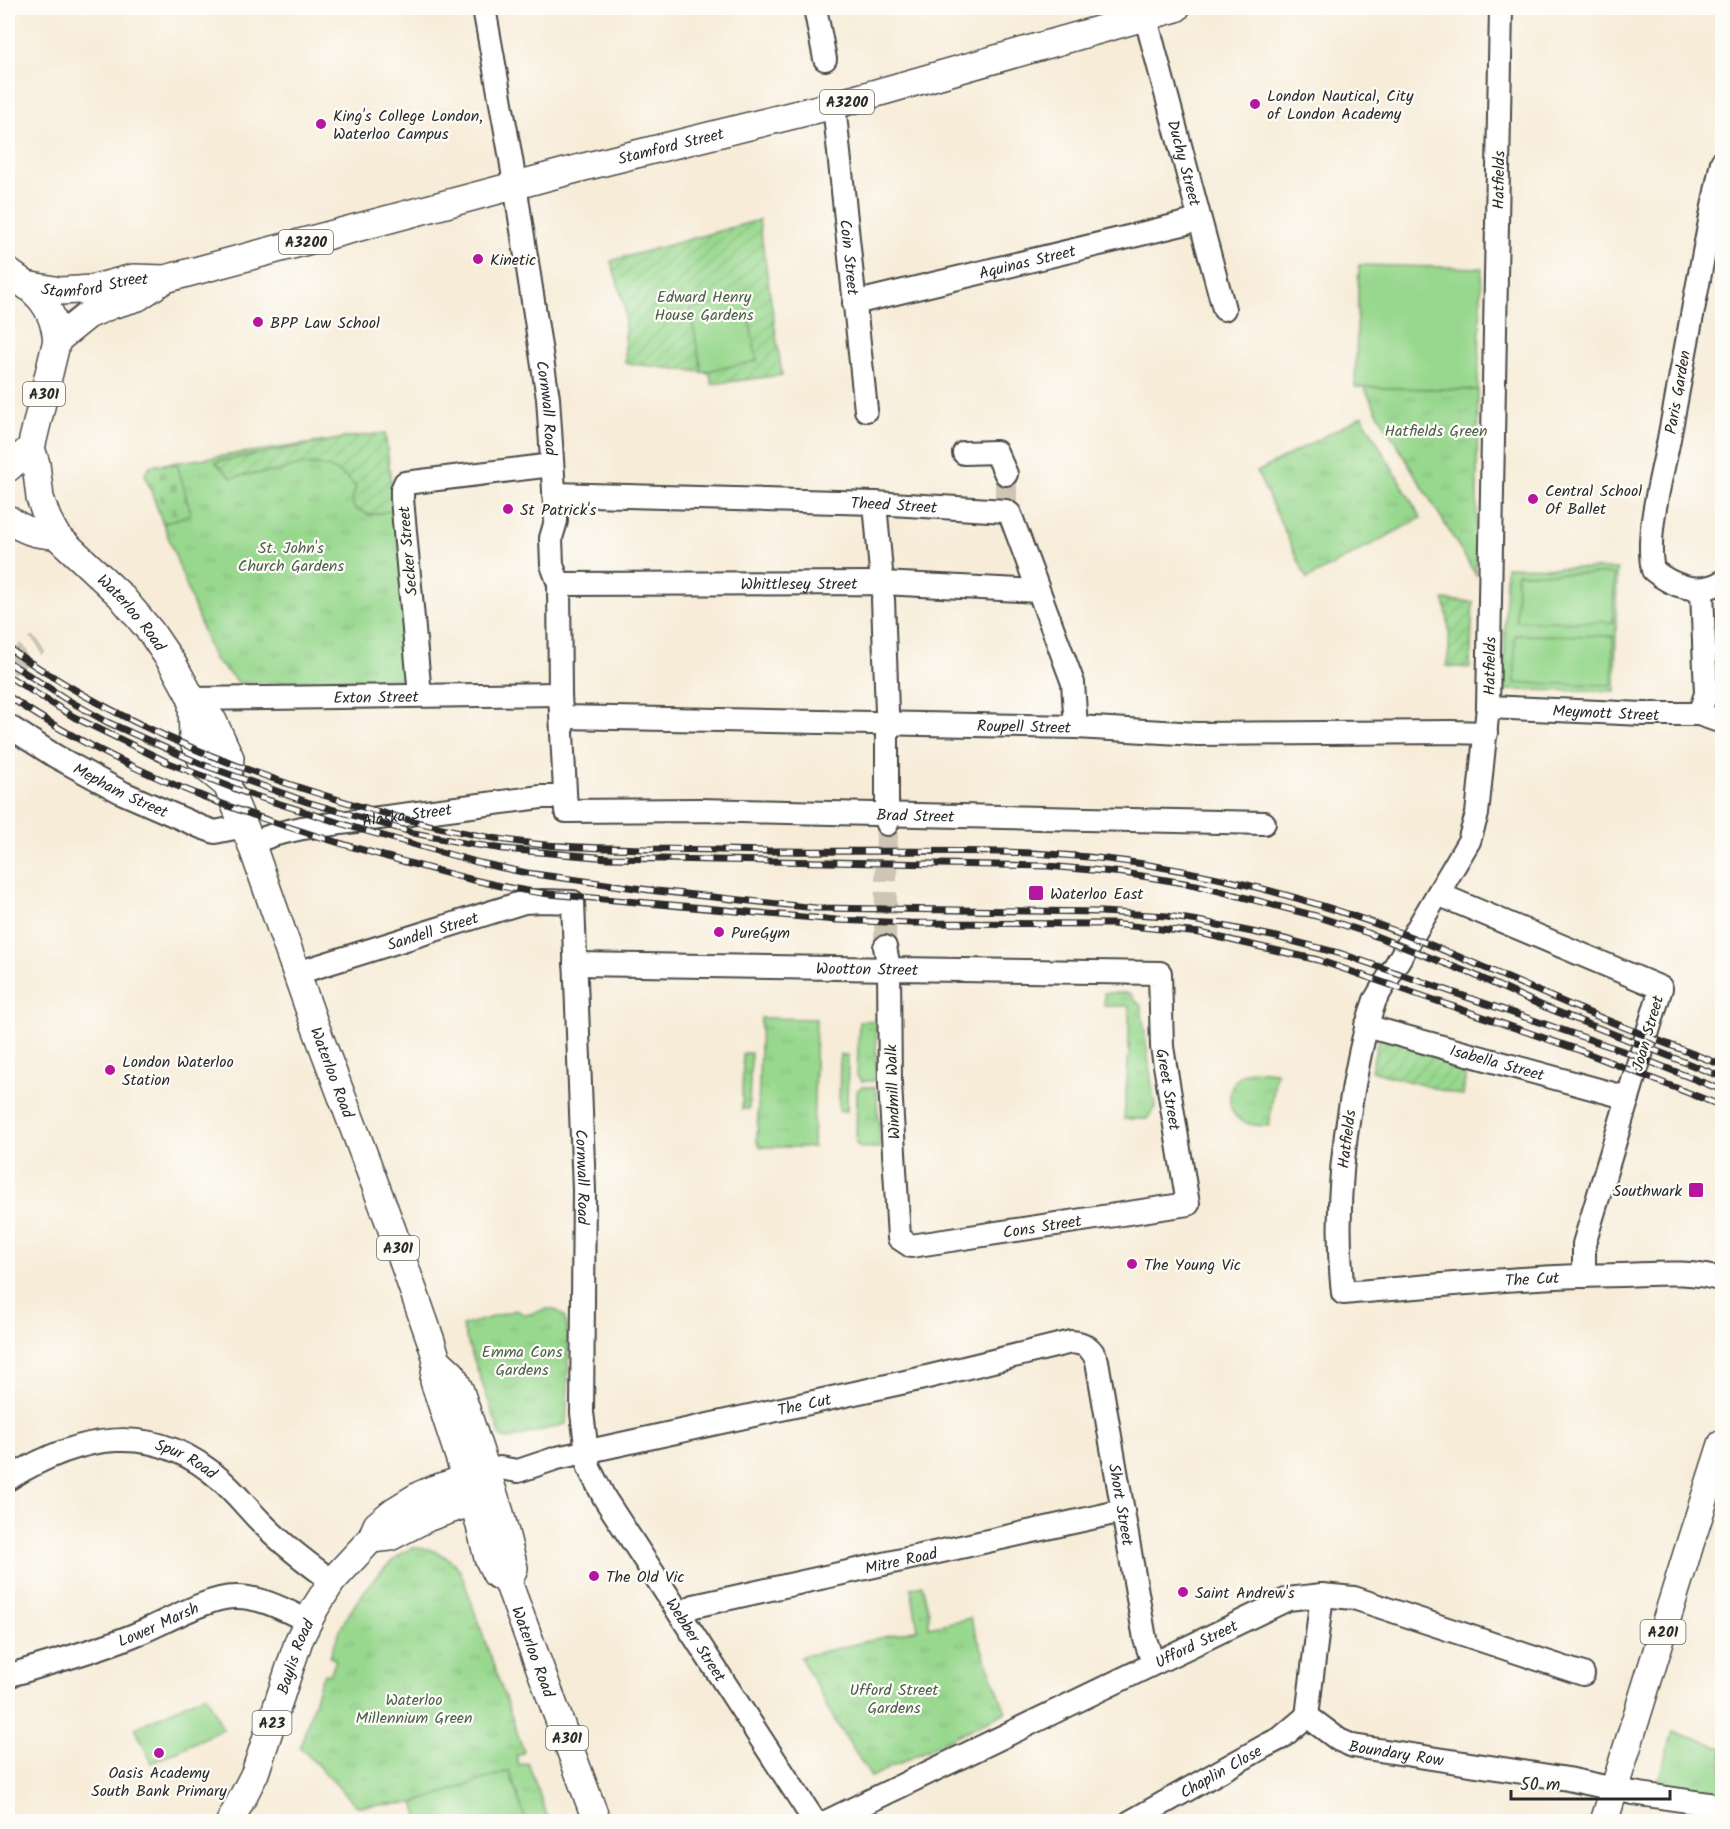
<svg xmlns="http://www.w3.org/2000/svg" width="1730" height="1829" viewBox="0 0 1730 1829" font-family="Kalam,sans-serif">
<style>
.grass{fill:url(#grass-tufts);stroke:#62825c;stroke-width:1.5}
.cemetery{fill:url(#cemetery-stones);stroke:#62825c;stroke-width:1.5}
.garden{fill:url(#garden-furrows);stroke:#62825c;stroke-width:1.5}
.pitch{fill:#98d88e;stroke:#62825c;stroke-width:1.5}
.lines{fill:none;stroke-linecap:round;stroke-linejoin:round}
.minor-tunnel{stroke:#cec5b5;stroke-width:22;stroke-dasharray:22 11;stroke-linecap:butt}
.minor-casing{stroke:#4a4845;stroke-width:26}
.major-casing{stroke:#4a4845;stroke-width:30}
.minor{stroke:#fff;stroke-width:22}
.major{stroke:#fff;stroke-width:27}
.rail-casing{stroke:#2b2b2b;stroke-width:7}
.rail{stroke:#fdfcf7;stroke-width:4.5;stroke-dasharray:14;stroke-linecap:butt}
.poi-dot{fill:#b5179e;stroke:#fdfcf7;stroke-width:2}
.labels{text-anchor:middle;stroke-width:4.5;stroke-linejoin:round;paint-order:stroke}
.shield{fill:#fdfcf7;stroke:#6a6a68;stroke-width:1.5}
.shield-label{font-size:15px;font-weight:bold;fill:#2b2b2b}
.poi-label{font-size:16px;fill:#2b2b2b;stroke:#fdfcf7;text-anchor:start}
.street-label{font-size:16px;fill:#2b2b2b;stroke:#fdfcf7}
.park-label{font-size:16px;fill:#4c5f49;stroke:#fdfcf7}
</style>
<defs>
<pattern id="grass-tufts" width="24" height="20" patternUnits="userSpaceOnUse" patternTransform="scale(1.5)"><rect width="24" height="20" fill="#98d88e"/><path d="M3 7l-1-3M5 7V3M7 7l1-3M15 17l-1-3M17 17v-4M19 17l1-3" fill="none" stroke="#83ba7b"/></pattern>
<pattern id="cemetery-stones" width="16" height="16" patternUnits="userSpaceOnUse" patternTransform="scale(1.5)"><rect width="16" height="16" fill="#98d88e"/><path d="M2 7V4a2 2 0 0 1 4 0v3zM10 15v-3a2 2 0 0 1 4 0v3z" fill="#83ba7b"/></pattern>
<pattern id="garden-furrows" width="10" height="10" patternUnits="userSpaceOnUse" patternTransform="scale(1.5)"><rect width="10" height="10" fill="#98d88e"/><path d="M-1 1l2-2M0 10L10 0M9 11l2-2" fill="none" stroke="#83ba7b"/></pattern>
</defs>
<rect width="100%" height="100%" fill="#fdfcf7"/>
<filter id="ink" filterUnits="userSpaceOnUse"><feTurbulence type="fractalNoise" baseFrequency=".0167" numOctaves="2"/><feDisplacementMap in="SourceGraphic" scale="12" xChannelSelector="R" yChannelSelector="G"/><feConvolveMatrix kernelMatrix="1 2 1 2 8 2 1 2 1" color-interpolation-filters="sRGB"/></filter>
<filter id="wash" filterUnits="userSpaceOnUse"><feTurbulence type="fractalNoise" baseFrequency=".008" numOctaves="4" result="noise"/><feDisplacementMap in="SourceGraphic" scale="24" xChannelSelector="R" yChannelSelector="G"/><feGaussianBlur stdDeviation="1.35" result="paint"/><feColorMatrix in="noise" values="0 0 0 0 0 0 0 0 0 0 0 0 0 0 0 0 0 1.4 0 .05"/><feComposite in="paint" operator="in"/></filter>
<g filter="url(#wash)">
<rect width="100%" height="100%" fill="#f7ecd8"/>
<!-- grass -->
<g class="grass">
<path d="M1364 387 1478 390 1476 575 1377 412Z"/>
<path d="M1362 416 1421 518 1307 579 1257 472Z"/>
<path d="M385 433 415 679 239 683 213 658 145 474 150 466Z"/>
<path d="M1506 567 1617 569 1615 691 1504 690Z"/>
<path d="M1104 993H1129L1141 1006 1155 1107 1147 1119H1124L1129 1050V1006H1104Z"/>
<path d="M761 1018 816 1019 813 1147H761L757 1142Z"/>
<path d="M859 1021H876V1078L874 1081H862L857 1076Z"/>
<path d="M743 1053H751L749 1109H742Z"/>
<path d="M840 1055H848L847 1111H839Z"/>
<path d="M1252 1070 1276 1072 1269 1126C1259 1125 1248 1126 1240 1120 1226 1111 1227 1087 1239 1077 1243 1073 1248 1072 1252 1070Z"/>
<path d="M861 1087H874L876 1090 881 1148H860L856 1144 857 1091Z"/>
<path d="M548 1309C555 1309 560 1311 564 1317 572 1331 567 1404 566 1424L508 1439 501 1437 462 1326 516 1310 526 1315Z"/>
<path d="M412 1548C430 1546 449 1556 460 1570L524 1752 516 1756 519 1765 528 1763 549 1821H526L509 1771 414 1803 357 1806 300 1747 322 1677 325 1674 330 1675 336 1660 330 1657C334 1645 338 1633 344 1622 357 1599 387 1558 412 1548Z"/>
<path d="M922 1585 929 1612V1627L970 1618 1006 1712 871 1777 826 1706 827 1705 800 1657 918 1629 911 1588Z"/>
<path d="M1673 1732 1722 1747V1793L1658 1781Z"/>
</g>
<!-- cemetery -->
<path class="cemetery" d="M177 463 191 514 163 524 145 474 150 466Z"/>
<!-- garden -->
<g class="garden">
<path d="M759 220 782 375 712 384 710 373 625 363V307L611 261Z"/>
<path d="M385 433 394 510 370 515 354 508 352 500 356 487C342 470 323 463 301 465 294 466 286 470 278 471 261 474 249 473 232 478L215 462 344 438Z"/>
<path d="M1444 600 1473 602 1470 668 1446 666C1452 644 1449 622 1444 600Z"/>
<path d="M1380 1032 1467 1058 1463 1096 1371 1071Z"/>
</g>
<!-- pitch -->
<g class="pitch">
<path d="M1359 265 1482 268 1478 390 1355 387Z"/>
<path d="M745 299 757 361 702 372 690 309Z"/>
<path d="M1517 573 1614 574 1613 622 1516 621Z"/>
<path d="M1515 635 1613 636 1612 685 1515 683Z"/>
<path d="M206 1694 223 1729 152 1763 135 1728Z"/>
<path d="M509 1771 526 1821H420L414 1803Z"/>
</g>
</g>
<g filter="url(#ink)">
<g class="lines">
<!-- minor-tunnel -->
<g class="minor-tunnel">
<path d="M1006 502V474"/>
<path d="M8 666 38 644"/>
<path d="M885 947 887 824"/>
</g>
<!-- minor casing -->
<g class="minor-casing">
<g id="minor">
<path id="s1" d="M484 8 511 159 548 398 556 521 551 538 552 565 559 584 560 694 566 811 699 810 1264 823"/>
<path d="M815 8 825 59"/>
<path id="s2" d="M1501 8 1488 707 1477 814 1469 841 1375 1000C1363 1033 1357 1067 1351 1102 1340 1165 1336 1229 1343 1293 1436 1286 1529 1276 1622 1275 1655 1274 1691 1270 1722 1280"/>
<path id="s3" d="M1145 15 1224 309"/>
<path id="s4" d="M834 105 866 410"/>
<path d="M1722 162C1703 254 1686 347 1669 439 1662 476 1645 534 1653 570 1673 587 1699 595 1722 582"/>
<path id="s5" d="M854 303 1199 220"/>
<path d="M964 453 996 452 1006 474"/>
<path id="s6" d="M554 494 875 503 1006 511 1010 514 1073 683 1076 727"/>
<path d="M875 503 882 583"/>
<path id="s7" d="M559 584 882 583 1038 591"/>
<path d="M883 599 887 712V824"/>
<path d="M420 695 402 499V490L405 483 552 465"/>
<path id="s8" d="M192 699 560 694"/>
<path id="s9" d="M1488 707 1643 714H1699L1722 722"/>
<path d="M1699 714 1706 694 1702 590"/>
<path id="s10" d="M562 717 1076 727 1197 734 1451 732 1486 733"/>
<path id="s11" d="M8 726 55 756 123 793 201 827 215 832 244 826"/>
<path id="s12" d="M251 843 276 834 302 828 541 797H565"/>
<path d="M1438 894 1661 988 1584 1244V1276"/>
<path id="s13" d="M575 964 1160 973 1162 1047 1188 1204 911 1246 899 1238 890 1084 889 968 885 947"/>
<path id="s14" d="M297 973 524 902 543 901 573 902 584 1190 582 1413 589 1468 605 1499 815 1822"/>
<path id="s15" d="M1366 1026 1628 1098"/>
<path id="s16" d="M487 1472 500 1468 518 1471 557 1458 919 1379 1071 1342C1085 1343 1092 1348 1097 1361L1145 1639 1153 1663"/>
<path id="s17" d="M8 1479C79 1435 153 1419 221 1480 236 1493 248 1509 262 1523 283 1545 307 1563 332 1581"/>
<path id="s18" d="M680 1614 694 1606 1123 1511"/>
<path id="s19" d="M8 1676C51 1662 97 1651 139 1633 164 1623 208 1597 234 1597 260 1596 285 1610 308 1621"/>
<path id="s20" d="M1307 1716 1339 1740 1353 1746 1568 1779 1633 1793 1722 1806"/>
<path d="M1307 1716 1322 1595"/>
<path id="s21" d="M826 1822 1288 1599 1322 1595 1354 1598 1583 1674"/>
<path id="s22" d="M1130 1822 1265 1746 1281 1738 1307 1716"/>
</g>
</g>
<!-- major casing -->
<g class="major-casing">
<g id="major">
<path d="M8 272C36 291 53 304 57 340L31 448 8 468"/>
<path id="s23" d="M26 285 60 291 78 290 91 289 133 278 165 279 584 167 834 105 1176 8"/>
<path d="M57 340 88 315 111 305 138 297 165 279"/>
<path id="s24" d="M31 448 36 464 40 498 47 518 56 535 120 595 151 632 174 666 192 699 213 721 230 758 227 785"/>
<path d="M8 519C25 531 35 534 56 535"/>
<path id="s25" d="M192 699 193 740 205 767 227 785 251 843 313 1020 390 1224 431 1341 437 1360 434 1381 474 1502 488 1558 496 1574 508 1582 597 1822"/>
<path d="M437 1360 452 1374 460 1391 500 1513 514 1568 508 1582"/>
<path d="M371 1539 390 1537 429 1517 490 1496"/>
<path id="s26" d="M230 1822 255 1773 299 1640 315 1608 332 1581 371 1539 377 1525 394 1511 420 1495 434 1489 487 1472"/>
<path d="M1604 1822 1690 1544 1722 1444"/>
</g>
</g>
<!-- minor -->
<use href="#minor" class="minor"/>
<!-- major -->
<use href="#major" class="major"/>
<!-- rail casing -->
<g class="rail-casing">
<g id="rail">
<path d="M8 648C111 718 214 762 333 798 399 819 466 836 535 844 573 848 613 848 652 849 697 849 742 851 787 851 909 853 1033 845 1155 866 1240 880 1326 904 1406 935 1465 958 1522 985 1580 1009 1627 1029 1675 1047 1722 1065"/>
<path d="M8 662 66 699 107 722 201 764 307 802 414 833 464 843 504 849 608 858 1048 866 1124 873 1196 885 1316 916 1368 933 1472 974 1545 1007 1722 1077"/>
<path d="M8 676 74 717 169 763 246 793 359 829 480 863 527 873 657 891 816 908 1101 912 1167 916 1198 921 1277 937 1342 954 1623 1051 1722 1090"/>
<path d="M8 696C121 773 253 819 384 856 439 871 492 887 549 894L836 920 910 923 1112 924 1200 933 1318 960 1579 1050 1722 1106"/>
</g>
</g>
<!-- rail -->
<use href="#rail" class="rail"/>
</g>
</g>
<!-- markers -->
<g class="poi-dot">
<circle cx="1255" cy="104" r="6"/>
<circle cx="321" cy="124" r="6"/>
<circle cx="478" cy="259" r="6"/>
<circle cx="258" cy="322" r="6"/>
<circle cx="1533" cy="499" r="6"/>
<circle cx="508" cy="509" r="6"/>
<rect x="1028" y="885" width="16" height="16" rx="3"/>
<circle cx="719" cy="932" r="6"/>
<circle cx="110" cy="1070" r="6"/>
<rect x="1688" y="1182" width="16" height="16" rx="3"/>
<circle cx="1132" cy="1264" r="6"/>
<circle cx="594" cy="1576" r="6"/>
<circle cx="1183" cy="1592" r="6"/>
<circle cx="159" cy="1753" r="6"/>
</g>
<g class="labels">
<!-- shield labels -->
<g class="shield">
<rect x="820" y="90" width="54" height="24" rx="4.5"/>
<rect x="279" y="230" width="54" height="24" rx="4.5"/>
<rect x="23" y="382" width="42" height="24" rx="4.5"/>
<rect x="377" y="1236" width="42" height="24" rx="4.5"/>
<rect x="1640.5" y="1620" width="45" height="24" rx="4.5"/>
<rect x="252.5" y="1711" width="39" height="24" rx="4.5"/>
<rect x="546" y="1726" width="42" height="24" rx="4.5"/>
</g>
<g class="shield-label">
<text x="847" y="107">A3200</text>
<text x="306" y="247">A3200</text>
<text x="44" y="399">A301</text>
<text x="398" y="1253">A301</text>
<text x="1663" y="1637">A201</text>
<text x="272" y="1728">A23</text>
<text x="567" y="1743">A301</text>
</g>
<!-- poi labels -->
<g class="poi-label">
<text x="1267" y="101">London Nautical, City<tspan x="1267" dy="18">of London Academy</tspan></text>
<text x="333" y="121">King's College London,<tspan x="333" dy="18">Waterloo Campus</tspan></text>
<text x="490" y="265">Kinetic</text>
<text x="270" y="328">BPP Law School</text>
<text x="1545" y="496">Central School<tspan x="1545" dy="18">Of Ballet</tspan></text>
<text x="520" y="515">St Patrick's</text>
<text x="1050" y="899">Waterloo East</text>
<text x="731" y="938">PureGym</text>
<text x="122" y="1067">London Waterloo<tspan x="122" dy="18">Station</tspan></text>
<text x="1682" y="1196" text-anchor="end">Southwark</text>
<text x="1144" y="1270">The Young Vic</text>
<text x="606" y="1582">The Old Vic</text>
<text x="1195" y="1598">Saint Andrew's</text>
<text x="159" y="1778" text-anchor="middle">Oasis Academy<tspan x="159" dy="18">South Bank Primary</tspan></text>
</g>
<!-- street labels -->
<g class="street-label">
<text dy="6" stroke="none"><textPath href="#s23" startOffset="664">Stamford Street</textPath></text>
<text dy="6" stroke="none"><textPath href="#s3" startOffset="153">Duchy Street</textPath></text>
<text transform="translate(1498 180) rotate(-89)" y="6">Hatfields</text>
<text dy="6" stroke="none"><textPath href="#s4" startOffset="153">Coin Street</textPath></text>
<text dy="6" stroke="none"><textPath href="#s5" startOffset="178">Aquinas Street</textPath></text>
<text dy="6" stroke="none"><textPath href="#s23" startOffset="70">Stamford Street</textPath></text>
<text transform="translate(1677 392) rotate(-80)" y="6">Paris Garden</text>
<text dy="6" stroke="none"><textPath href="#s1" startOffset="405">Cornwall Road</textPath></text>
<text dy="6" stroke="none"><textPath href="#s6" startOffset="340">Theed Street</textPath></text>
<text transform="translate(407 551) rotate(-95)" y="6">Secker Street</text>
<text dy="6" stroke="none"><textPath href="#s7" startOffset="240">Whittlesey Street</textPath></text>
<text dy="6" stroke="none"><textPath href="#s24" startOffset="200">Waterloo Road</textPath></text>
<text transform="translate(1489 666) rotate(-89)" y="6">Hatfields</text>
<text dy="6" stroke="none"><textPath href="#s8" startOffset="184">Exton Street</textPath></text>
<text dy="6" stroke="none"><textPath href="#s9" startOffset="118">Meymott Street</textPath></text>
<text dy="6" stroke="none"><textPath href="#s10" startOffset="462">Roupell Street</textPath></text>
<text dy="6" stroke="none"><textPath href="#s11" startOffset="130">Mepham Street</textPath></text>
<text dy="6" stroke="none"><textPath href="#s12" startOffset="159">Alaska Street</textPath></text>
<text dy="6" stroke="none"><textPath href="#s1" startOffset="1160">Brad Street</textPath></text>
<text dy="6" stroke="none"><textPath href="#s14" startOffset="142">Sandell Street</textPath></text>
<text dy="6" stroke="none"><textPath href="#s13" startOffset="292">Wootton Street</textPath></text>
<text transform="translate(1647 1033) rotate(-74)" y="6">Joan Street</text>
<text dy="6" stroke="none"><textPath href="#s15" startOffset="136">Isabella Street</textPath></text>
<text dy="6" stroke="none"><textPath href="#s25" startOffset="405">Waterloo Road</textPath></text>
<text dy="6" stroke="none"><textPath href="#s13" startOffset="702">Greet Street</textPath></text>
<text transform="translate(892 1092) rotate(-92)" y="6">Windmill Walk</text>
<text transform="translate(1346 1139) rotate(-83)" y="6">Hatfields</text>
<text dy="6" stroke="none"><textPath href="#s14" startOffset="562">Cornwall Road</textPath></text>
<text transform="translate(1042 1226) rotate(-9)" y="6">Cons Street</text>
<text dy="6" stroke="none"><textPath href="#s2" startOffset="1506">The Cut</textPath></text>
<text dy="6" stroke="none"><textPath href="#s16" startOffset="326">The Cut</textPath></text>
<text dy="6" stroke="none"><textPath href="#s17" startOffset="190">Spur Road</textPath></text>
<text dy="6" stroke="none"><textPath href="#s16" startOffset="780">Short Street</textPath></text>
<text dy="6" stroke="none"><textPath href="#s18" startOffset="228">Mitre Road</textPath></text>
<text dy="6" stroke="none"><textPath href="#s19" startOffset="159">Lower Marsh</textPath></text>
<text dy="6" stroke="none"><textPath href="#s14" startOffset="1056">Webber Street</textPath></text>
<text dy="6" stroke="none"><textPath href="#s21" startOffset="411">Ufford Street</textPath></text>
<text dy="6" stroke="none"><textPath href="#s25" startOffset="1024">Waterloo Road</textPath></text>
<text dy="6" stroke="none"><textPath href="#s26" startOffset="178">Baylis Road</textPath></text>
<text dy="6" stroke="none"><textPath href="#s20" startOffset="99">Boundary Row</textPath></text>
<text dy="6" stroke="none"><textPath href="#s22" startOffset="104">Chaplin Close</textPath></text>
</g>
<!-- park labels -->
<g class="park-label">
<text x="704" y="302">Edward Henry<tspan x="704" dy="18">House Gardens</tspan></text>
<text x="1436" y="436">Hatfields Green</text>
<text x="291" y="553">St. John's<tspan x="291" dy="18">Church Gardens</tspan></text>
<text x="522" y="1357">Emma Cons<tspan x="522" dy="18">Gardens</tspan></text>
<text x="894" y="1695">Ufford Street<tspan x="894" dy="18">Gardens</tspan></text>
<text x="414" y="1705">Waterloo<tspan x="414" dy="18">Millennium Green</tspan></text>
</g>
</g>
<!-- margin -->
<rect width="1730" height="1829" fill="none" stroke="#fdfcf7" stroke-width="30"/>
<!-- scale -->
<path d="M1511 1790v9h159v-9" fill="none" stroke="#2b2b2b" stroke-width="3"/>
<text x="1520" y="1790" font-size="18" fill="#2b2b2b" stroke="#fdfcf7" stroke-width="4.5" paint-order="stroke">50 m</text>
</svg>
